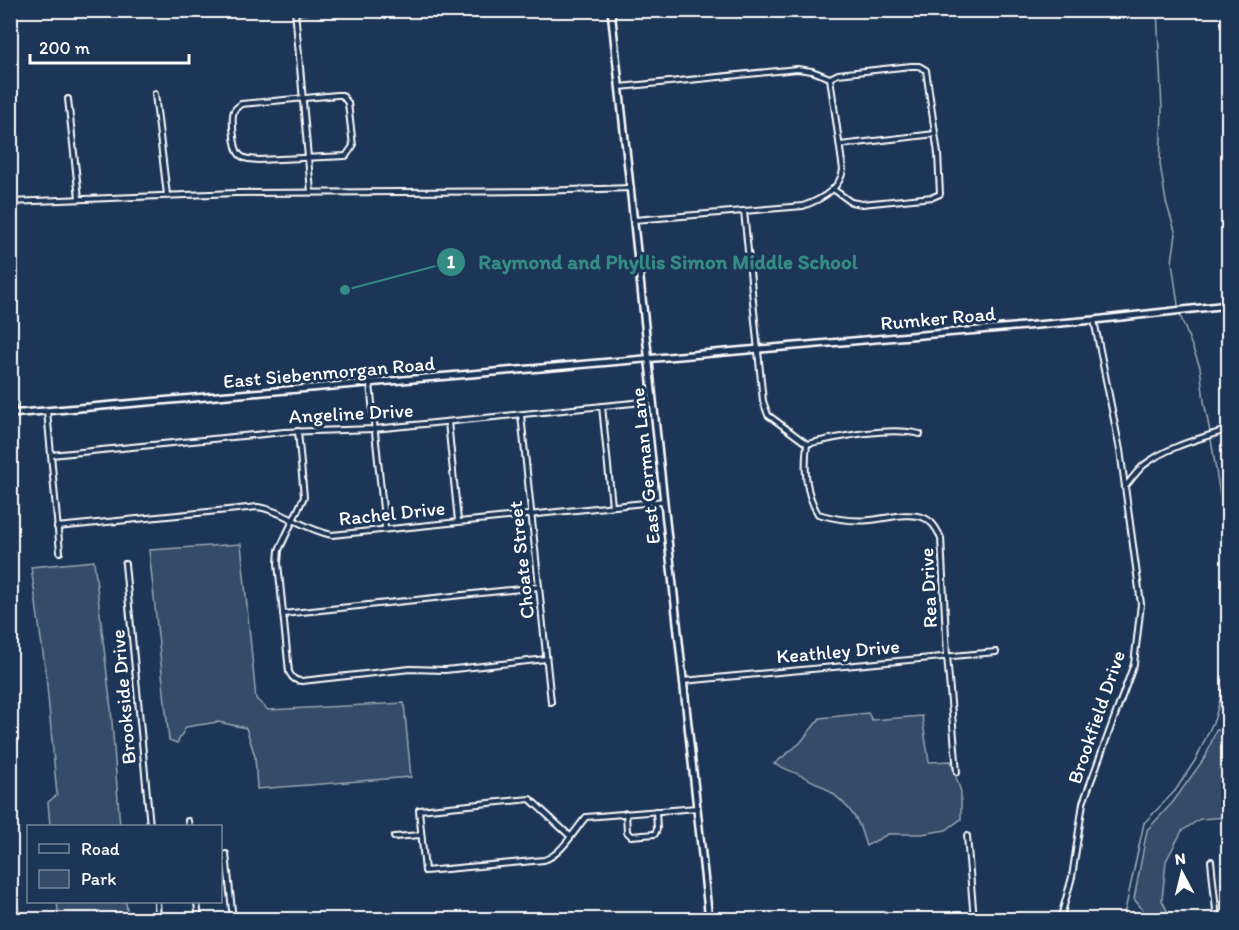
<svg xmlns="http://www.w3.org/2000/svg" width="1239" height="930" viewBox="0 0 1239 930" font-family="Itim,sans-serif">
<style>
.green{fill:#364b69;stroke:#9aa5b4;stroke-width:1.5}
.lines{fill:none;stroke-linecap:round;stroke-linejoin:round}
.stream{stroke:#a0aab8;stroke-width:1.5}
.minor-casing{stroke:#fff;stroke-width:8}
.tertiary-casing{stroke:#fff;stroke-width:10}
.minor{stroke:#1d3557;stroke-width:4}
.tertiary{stroke:#1d3557;stroke-width:5}
.labels{text-anchor:middle;stroke-width:6;stroke-linejoin:round;paint-order:stroke}
.street-label{font-size:20px;fill:#fff;stroke:#1d3557}
.leader{fill:none;stroke:#338b84;stroke-width:2}
.callout-dot{fill:#338b84;stroke:#1d3557;stroke-width:2}
.mark-label{font-size:18px;text-anchor:middle;font-weight:bold;fill:#fff}
.callout-label{font-size:21px;text-anchor:middle;font-weight:bold;fill:#338b84;stroke:#1d3557;stroke-width:6;stroke-linejoin:round;paint-order:stroke}
</style>
<rect width="100%" height="100%" fill="#1d3557"/>
<filter id="ink" filterUnits="userSpaceOnUse"><feTurbulence type="fractalNoise" baseFrequency=".0167" numOctaves="2"/><feDisplacementMap in="SourceGraphic" scale="12" xChannelSelector="R" yChannelSelector="G"/><feConvolveMatrix kernelMatrix="1 2 1 2 8 2 1 2 1" color-interpolation-filters="sRGB"/></filter>
<g filter="url(#ink)">
<!-- green -->
<g class="green">
<path d="M241 544 256 699 268 710 404 703 411 777 257 789 255 756 246 728 218 722 186 727 177 743 169 740 149 550Z"/>
<path d="M94 561 111 709 120 826H50L48 802 57 795 46 675 31 567Z"/>
<path d="M868 713 872 720 922 716 929 762 951 761 961 792V819L946 830 922 834H888L866 846C863 838 861 827 856 819 837 788 805 777 774 764L800 743 820 718Z"/>
<path d="M1216 730 1228 731V817L1200 819 1182 831 1166 861 1162 900 1170 917C1152 926 1144 911 1134 899L1147 830 1173 802 1206 756Z"/>
<path d="M57 902H126L128 919H59Z"/>
</g>
<g class="lines">
<!-- stream -->
<g class="stream">
<path d="M1157 10 1162 109 1160 164 1166 202 1176 234 1172 262 1178 305"/>
<path d="M1180 315 1200 367 1204 401 1210 432"/>
<path d="M1211 439 1228 545"/>
<path d="M1123 920 1144 823 1175 791 1196 759 1215 718 1228 670"/>
</g>
<!-- minor casing -->
<g class="minor-casing">
<g id="minor">
<path d="M295 10 311 192"/>
<path d="M295 12 311 10"/>
<path d="M620 87 797 69 812 71 830 78"/>
<path d="M155 94 167 195"/>
<path d="M337 95H342L348 103 353 146 346 156 258 160C251 159 244 160 239 154 234 148 231 118 234 111 236 107 238 107 241 104Z"/>
<path d="M68 99 79 198"/>
<path d="M840 145 935 134"/>
<path d="M10 202 236 193 538 191 631 188"/>
<path d="M744 211 763 401 768 415 807 444"/>
<path d="M634 220 803 206C820 200 840 189 843 170L830 78 838 74 911 66H919L926 70 938 154 940 194 933 197 862 204 851 202 833 189"/>
<path d="M370 384 385 528"/>
<path d="M10 389 14 414"/>
<path d="M602 406 612 506"/>
<path d="M47 411 60 552"/>
<path d="M521 415 551 702"/>
<path d="M448 422 458 521"/>
<path d="M298 431 304 497 279 550 278 563 289 672C292 678 295 681 302 681L410 669 445 670 546 659"/>
<path d="M807 444C804 469 805 492 818 514 835 519 852 522 870 520 886 519 906 512 922 517 932 520 937 529 941 538L947 656 957 772"/>
<path d="M807 444C839 437 889 426 920 434"/>
<path d="M51 455 284 432 374 429 653 401"/>
<path d="M1125 487C1131 480 1137 471 1144 465 1167 447 1198 439 1226 430L1228 427"/>
<path d="M57 527 258 507C284 511 305 530 332 535L664 501"/>
<path d="M125 564 150 826"/>
<path d="M283 614 539 587"/>
<path d="M683 681 996 652"/>
<path d="M626 813 627 832 631 836 655 834 657 829 656 811"/>
<path d="M188 821 189 826"/>
<path d="M570 836 530 799 419 810 425 871 544 860C561 855 574 831 586 817L697 808"/>
<path d="M967 836 974 920"/>
<path d="M394 837 421 835"/>
<path d="M226 854 233 920"/>
<path d="M1211 861 1217 920"/>
<path d="M10 871 16 920"/>
<path d="M157 902 158 920"/>
<path d="M197 902 199 920"/>
<path d="M1060 920 1072 877 1083 803 1134 664 1141 604 1120 450 1094 320"/>
</g>
</g>
<!-- tertiary casing -->
<g class="tertiary-casing">
<g id="tertiary">
<path d="M611 10 709 920"/>
<path d="M10 414 1094 320 1228 305"/>
</g>
</g>
<!-- minor -->
<use href="#minor" class="minor"/>
<!-- tertiary -->
<use href="#tertiary" class="tertiary"/>
</g>
</g>
<g class="labels">
<!-- street labels -->
<g class="street-label">
<text transform="translate(938 318) rotate(-5)" y="7">Rumker Road</text>
<text transform="translate(329 372) rotate(-5)" y="7">East Siebenmorgan Road</text>
<text transform="translate(351 413) rotate(-3)" y="7">Angeline Drive</text>
<text transform="translate(645 466) rotate(-96)" y="7">East German Lane</text>
<text transform="translate(392 513) rotate(-6)" y="7">Rachel Drive</text>
<text transform="translate(521 560) rotate(-96)" y="7">Choate Street</text>
<text transform="translate(928 588) rotate(-93)" y="7">Rea Drive</text>
<text transform="translate(838 651) rotate(-5)" y="7">Keathley Drive</text>
<text transform="translate(123 697) rotate(-95)" y="7">Brookside Drive</text>
<text transform="translate(1096 717) rotate(-71)" y="7">Brookfield Drive</text>
</g>
</g>
<!-- callouts -->
<path class="leader" d="M345 290L451 262"/>
<g class="callout-dot">
<circle cx="345" cy="290" r="6"/>
<circle cx="451" cy="262" r="15"/>
</g>
<g class="mark-label">
<text x="451" y="268">1</text>
</g>
<g class="callout-label">
<text x="668" y="269">Raymond and Phyllis Simon Middle School</text>
</g>
<!-- margin -->
<rect width="1239" height="930" fill="none" stroke="#1d3557" stroke-width="36"/>
<rect x="18" y="18" width="1203" height="894" fill="none" stroke="#fff" stroke-width="2" filter="url(#ink)"/>
<!-- legend -->
<rect x="27" y="825" width="195" height="78" fill="#1d3557" stroke="#77869a" stroke-width="1.5"/>
<rect x="39" y="844" width="30" height="9" fill="#1d3557" stroke="#77869a" stroke-width="1.5"/>
<text x="81" y="855" font-size="18" fill="#ffffff">Road</text>
<rect x="39" y="870" width="30" height="18" fill="#364b69" stroke="#77869a" stroke-width="1.5"/>
<text x="81" y="885" font-size="18" fill="#ffffff">Park</text>
<!-- north arrow -->
<g transform="translate(1182 873) rotate(353)" stroke="#1d3557" stroke-width="4.5" paint-order="stroke">
<path d="M0-4.5L10 22L0 15L-10 22Z" fill="#ffffff"/>
<text y="-9" font-size="16" font-weight="bold" text-anchor="middle" fill="#ffffff">N</text>
</g>
<!-- scale -->
<path d="M30 54v9h159v-9" fill="none" stroke="#ffffff" stroke-width="3"/>
<text x="39" y="54" font-size="18" fill="#ffffff" stroke="#1d3557" stroke-width="4.5" paint-order="stroke">200 m</text>
</svg>
